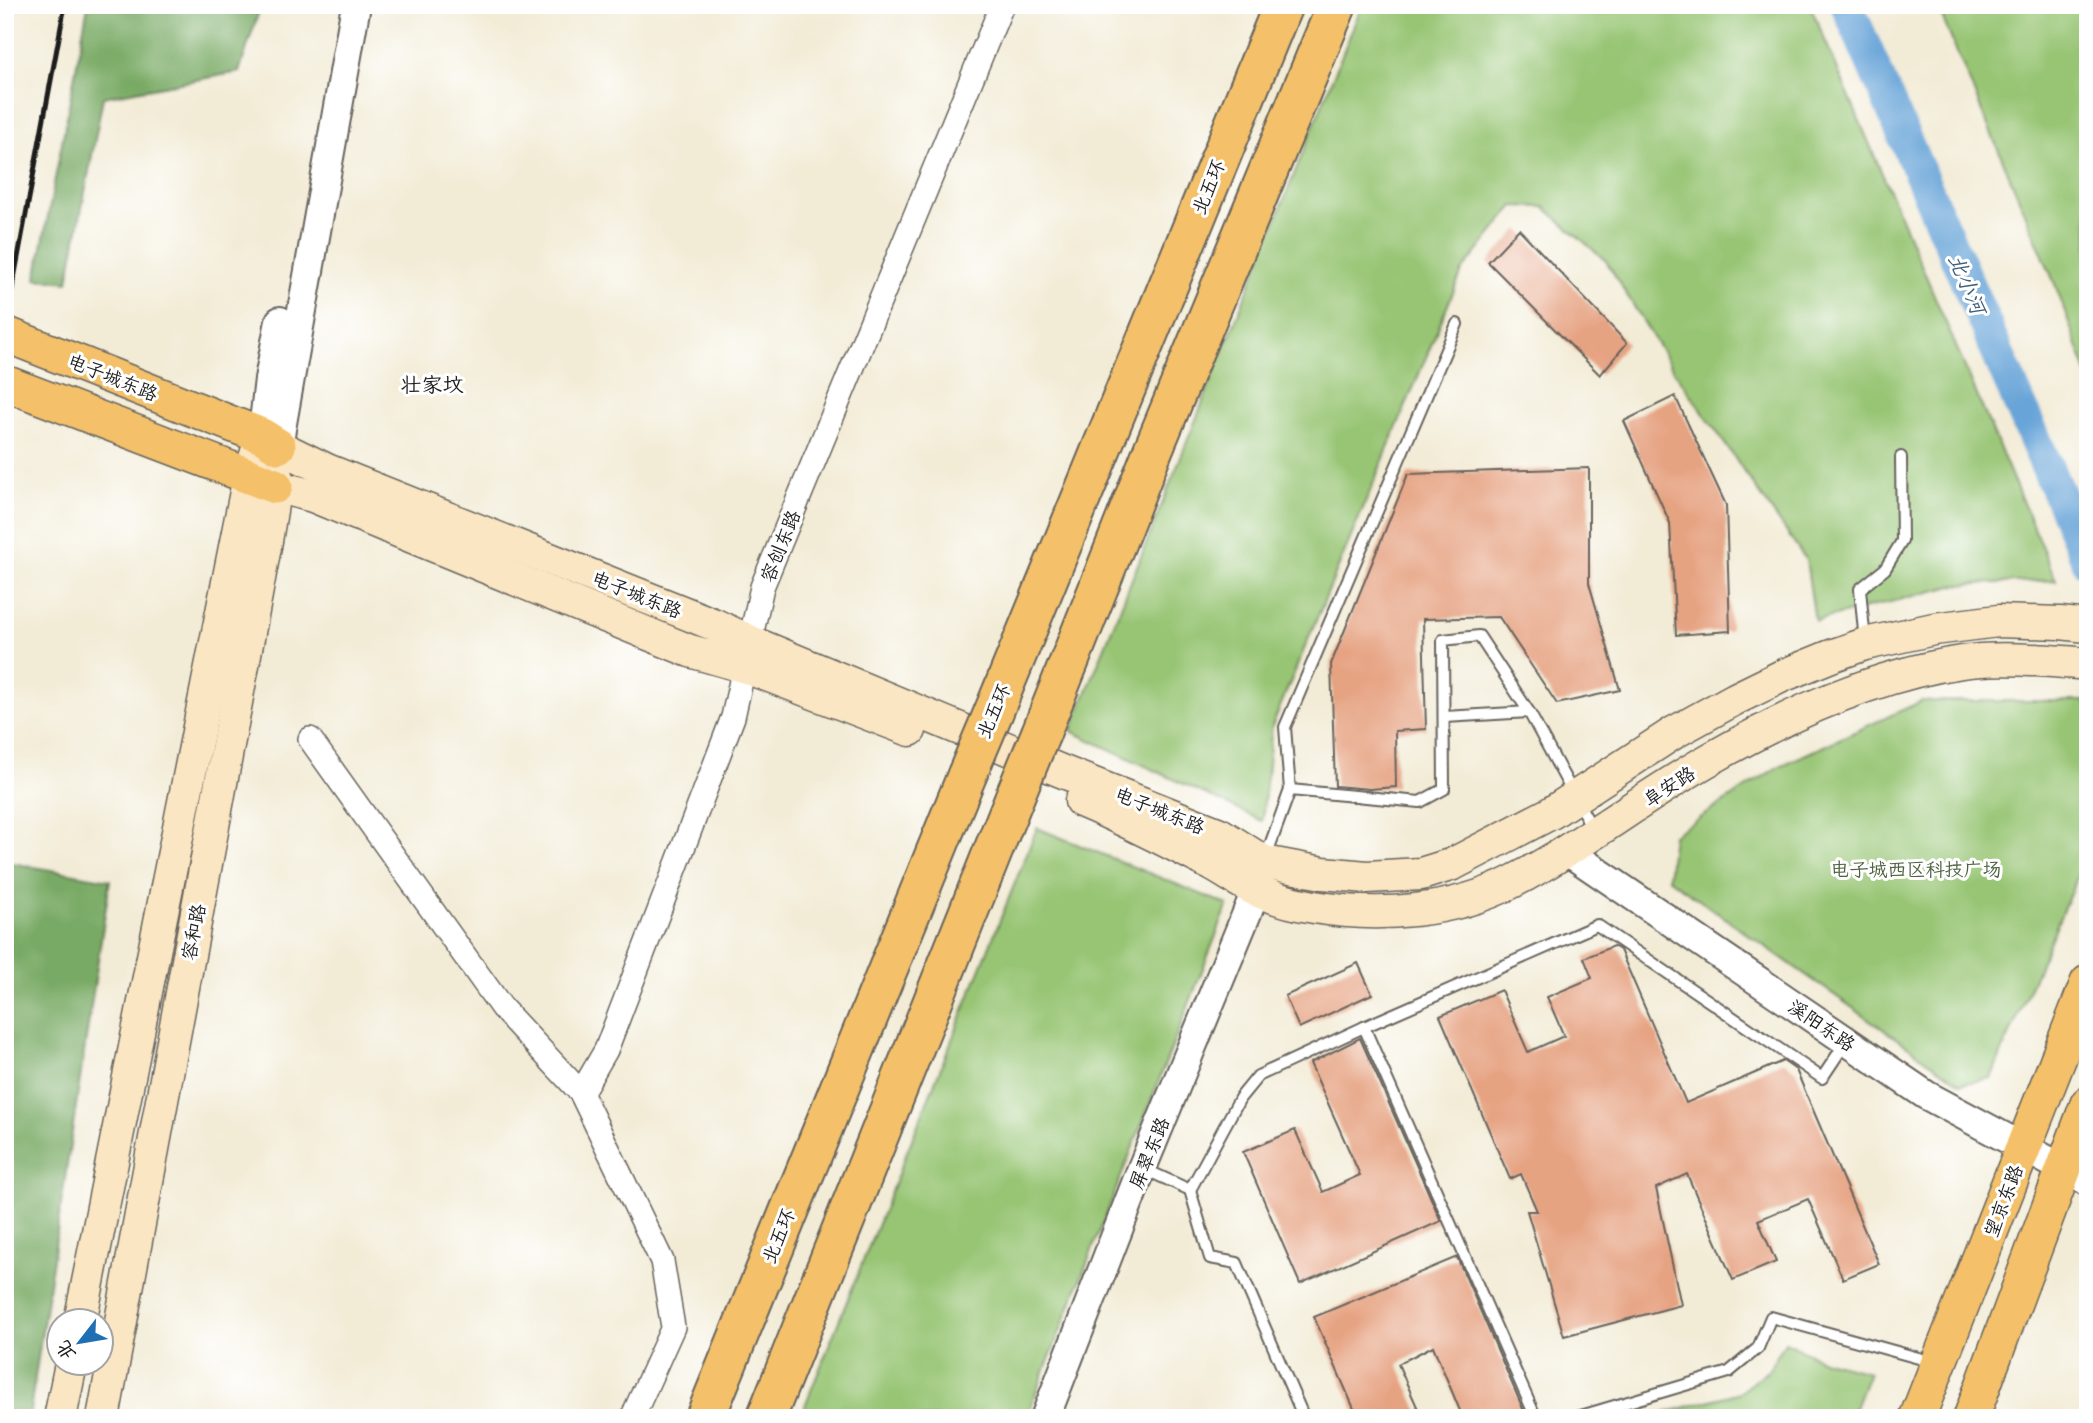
<svg xmlns="http://www.w3.org/2000/svg" width="2093" height="1423" viewBox="0 0 2093 1423" font-family="Kalam,'LXGW WenKai TC',sans-serif">
<style>
.green{fill:#97c573;stroke:#5a7048;stroke-width:2}
.forest{fill:#79aa65;stroke:#4a6340;stroke-width:2}
.lines{fill:none;stroke-linecap:round;stroke-linejoin:round}
.river{stroke:#67a4d8;stroke-width:33}
.building{fill:#e6a382}
.service-casing{stroke:#67645d;stroke-width:14}
.minor-casing{stroke:#67645d;stroke-width:26}
.tertiary-casing{stroke:#67645d;stroke-width:32}
.secondary-casing{stroke:#67645d;stroke-width:35}
.primary-casing{stroke:#67645d;stroke-width:38}
.motorway-casing{stroke:#67645d;stroke-width:42}
.service{stroke:#fff;stroke-width:10}
.minor{stroke:#fff;stroke-width:23}
.tertiary{stroke:#fff;stroke-width:28}
.secondary{stroke:#fbe6c3;stroke-width:32}
.primary{stroke:#f4c16a;stroke-width:35}
.motorway{stroke:#f4c16a;stroke-width:38}
.rail{stroke:#1c1c1c;stroke-width:5}
.secondary-bridge-casing{stroke:#67645d;stroke-width:35;stroke-linecap:butt}
.motorway-bridge-casing{stroke:#67645d;stroke-width:42;stroke-linecap:butt}
.secondary-bridge{stroke:#fbe6c3;stroke-width:32}
.motorway-bridge{stroke:#f4c16a;stroke-width:38}
.labels{text-anchor:middle;stroke-width:6;stroke-linejoin:round;paint-order:stroke}
.street-label{font-size:19px;fill:#1c1c1c;stroke:#fff}
.park-label{font-size:19px;fill:#4d603f;stroke:#fff}
.water-label{font-size:21px;font-style:italic;fill:#42607a;stroke:#fff}
.neighbourhood-label{font-size:21px;fill:#1c1c1c;stroke:#fff}
</style>
<rect width="100%" height="100%" fill="#fff"/>
<filter id="ink" filterUnits="userSpaceOnUse"><feTurbulence type="fractalNoise" baseFrequency=".0143" numOctaves="2"/><feDisplacementMap in="SourceGraphic" scale="14" xChannelSelector="R" yChannelSelector="G"/><feConvolveMatrix kernelMatrix="1 2 1 2 8 2 1 2 1" color-interpolation-filters="sRGB"/></filter>
<filter id="wash" filterUnits="userSpaceOnUse"><feTurbulence type="fractalNoise" baseFrequency=".00686" numOctaves="4" result="noise"/><feDisplacementMap in="SourceGraphic" scale="28" xChannelSelector="R" yChannelSelector="G"/><feGaussianBlur stdDeviation="1.57" result="paint"/><feColorMatrix in="noise" values="0 0 0 0 0 0 0 0 0 0 0 0 0 0 0 0 0 1.4 0 .05"/><feComposite in="paint" operator="in"/></filter>
<g filter="url(#wash)">
<rect width="100%" height="100%" fill="#f2ebd5"/>
<!-- green -->
<g class="green">
<path d="M1362 5H1810L2056 580 1957 585 1815 621 1806 560 1672 368 1606 261 1544 207 1514 206 1462 271 1272 726 1262 821 1071 731Z"/>
<path d="M1937 5H2088V376L2055 284Z"/>
<path d="M1922 701H2085L2088 707V852L1991 1078 1961 1084 1668 878 1673 835 1778 767Z"/>
<path d="M1037 828 1228 905 1026 1418H800Z"/>
<path d="M1785 1342 1822 1360 1869 1372 1851 1418H1647L1740 1392 1770 1368Z"/>
</g>
<!-- forest -->
<g class="forest">
<path d="M88 5H261L239 72 103 97 68 282 36 279Z"/>
<path d="M5 862 110 880 29 1418H5Z"/>
</g>
<g class="lines">
<!-- river -->
<path class="river" d="M1847 5 2088 562"/>
</g>
<g id="blocks">
<!-- building -->
<g class="building">
<path d="M1519 229 1627 343 1600 375 1488 262Z"/>
<path d="M1675 396 1726 505 1730 631 1676 635 1670 523 1624 421Z"/>
<path d="M1589 468V583L1620 690 1557 704 1499 617 1423 619 1426 729 1395 731 1396 787 1370 789 1335 786 1331 664 1408 474Z"/>
<path d="M1613 946 1620 950 1686 1103 1783 1061 1796 1070 1879 1264 1843 1279 1808 1199 1758 1220 1776 1262 1733 1280 1687 1174 1656 1188 1681 1305 1564 1336 1527 1211H1537L1521 1174 1510 1179 1440 1016 1501 990 1528 1052 1564 1036 1547 997 1592 978 1584 958Z"/>
<path d="M1358 963 1372 994 1299 1028 1285 996Z"/>
<path d="M1360 1038 1441 1221 1300 1284 1243 1152 1295 1130 1323 1192 1360 1175 1310 1063Z"/>
<path d="M1457 1257 1527 1418H1463L1433 1346 1398 1364 1422 1418H1358L1314 1317Z"/>
</g>
</g>
</g>
<g filter="url(#ink)">
<use href="#blocks" fill-opacity="0" stroke="#67645d" stroke-width="2"/>
<g class="lines">
<!-- service casing -->
<g class="service-casing">
<g id="service">
<path d="M1865 642 1860 589 1885 569 1902 541 1901 457"/>
<path d="M1445 717 1529 712"/>
<path d="M1290 790 1285 727 1457 324"/>
<path d="M1265 859 1290 790 1420 802 1444 789 1443 640 1479 636 1529 712 1593 830"/>
<path d="M1364 1027 1597 925 1822 1078 1846 1042"/>
<path d="M1142 1168 1190 1190 1210 1258 1237 1263 1304 1418"/>
<path d="M1190 1190 1240 1098 1258 1076 1364 1027 1536 1418"/>
<path d="M1574 1418 1729 1372 1758 1348 1771 1317 1933 1362"/>
</g>
</g>
<!-- minor casing -->
<g class="minor-casing">
<g id="minor">
<path d="M310 739 502 1008 581 1093 662 1261 673 1327 632 1418"/>
<path d="M581 1093 606 1050 733 717 762 587 1002 5"/>
</g>
</g>
<!-- tertiary casing -->
<g class="tertiary-casing">
<g id="tertiary">
<path d="M264 422 269 379 280 321"/>
<path d="M278 446 356 5"/>
<path d="M1567 851 1926 1095 2088 1182"/>
<path d="M1045 1418 1142 1168 1256 891"/>
</g>
</g>
<!-- secondary casing -->
<g class="secondary-casing">
<g id="secondary">
<path d="M275 486 313 496 690 651 746 667 910 730"/>
<path d="M1081 801C1124 819 1167 841 1209 863 1225 871 1240 883 1256 890 1273 898 1296 904 1314 907 1379 918 1454 912 1512 882 1582 846 1644 796 1712 758 1789 714 1874 675 1962 662 1998 656 2051 661 2088 664"/>
<path d="M80 1322 249 477 262 436"/>
<path d="M60 1418 71 1364"/>
<path d="M103 1418 266 541 275 486 278 446 327 470 715 625 751 642 1061 771 1220 834 1264 862 1323 873 1367 877 1421 874 1453 864 1551 813 1675 732 1735 699 1782 676 1831 656 1865 644 1934 629 1998 621 2060 623"/>
</g>
</g>
<!-- primary casing -->
<g class="primary-casing">
<g id="primary">
<path d="M5 334 262 436 278 446"/>
<path d="M5 383 275 486"/>
<path d="M1917 1418 2088 983"/>
<path d="M1971 1418 2088 1104"/>
</g>
</g>
<!-- motorway casing -->
<g class="motorway-casing">
<g id="motorway">
<path d="M994 711 1283 5"/>
<path d="M1041 733 1153 450 1337 5"/>
<path d="M705 1418 967 775"/>
<path d="M766 1418 1015 796"/>
</g>
</g>
<!-- service -->
<use href="#service" class="service"/>
<!-- minor -->
<use href="#minor" class="minor"/>
<!-- tertiary -->
<use href="#tertiary" class="tertiary"/>
<!-- secondary -->
<use href="#secondary" class="secondary"/>
<!-- primary -->
<use href="#primary" class="primary"/>
<!-- motorway -->
<use href="#motorway" class="motorway"/>
<!-- rail -->
<path class="rail" d="M5 327 65 5"/>
<!-- secondary-bridge casing -->
<g class="secondary-bridge-casing">
<path id="secondary-bridge" d="M2060 623 2088 626"/>
</g>
<!-- motorway-bridge casing -->
<g class="motorway-bridge-casing">
<g id="motorway-bridge">
<path d="M967 775 994 711"/>
<path d="M1015 796 1041 733"/>
</g>
</g>
<!-- secondary-bridge -->
<use href="#secondary-bridge" class="secondary-bridge"/>
<!-- motorway-bridge -->
<use href="#motorway-bridge" class="motorway-bridge"/>
</g>
</g>
<g class="labels">
<!-- street labels -->
<g class="street-label">
<text transform="translate(1208 187) rotate(-68)" y="7">北五环</text>
<text transform="translate(113 377) rotate(22)" y="7">电子城东路</text>
<text transform="translate(780 546) rotate(-68)" y="7">容创东路</text>
<text transform="translate(637 594) rotate(22)" y="7">电子城东路</text>
<text transform="translate(993 711) rotate(-67)" y="7">北五环</text>
<text transform="translate(1669 786) rotate(-33)" y="7">阜安路</text>
<text transform="translate(1160 810) rotate(22)" y="7">电子城东路</text>
<text transform="translate(193 932) rotate(-79)" y="7">容和路</text>
<text transform="translate(1822 1025) rotate(34)" y="7">溪阳东路</text>
<text transform="translate(1149 1153) rotate(-68)" y="7">屏翠东路</text>
<text transform="translate(2003 1201) rotate(-69)" y="7">望京东路</text>
<text transform="translate(778 1236) rotate(-68)" y="7">北五环</text>
</g>
<!-- park labels -->
<g class="park-label">
<text x="1916" y="876">电子城西区科技广场</text>
</g>
<!-- water labels -->
<g class="water-label">
<text transform="translate(1967 284) rotate(67)" y="7">北小河</text>
</g>
<!-- neighbourhood labels -->
<g class="neighbourhood-label">
<text x="432" y="392">壮家坟</text>
</g>
</g>
<!-- margin -->
<rect width="2093" height="1423" fill="none" stroke="#fff" stroke-width="28"/>
<!-- north arrow -->
<g transform="translate(80 1342) rotate(239)"><circle r="33" fill="#ffffff" stroke="#a4a4a4" stroke-width="2"/>
<path d="M0-5L12 26L0 18L-12 26Z" fill="#1f6fb2"/>
<text y="-10" font-size="19" font-weight="bold" text-anchor="middle" fill="#1c1c1c">北</text>
</g>
</svg>
